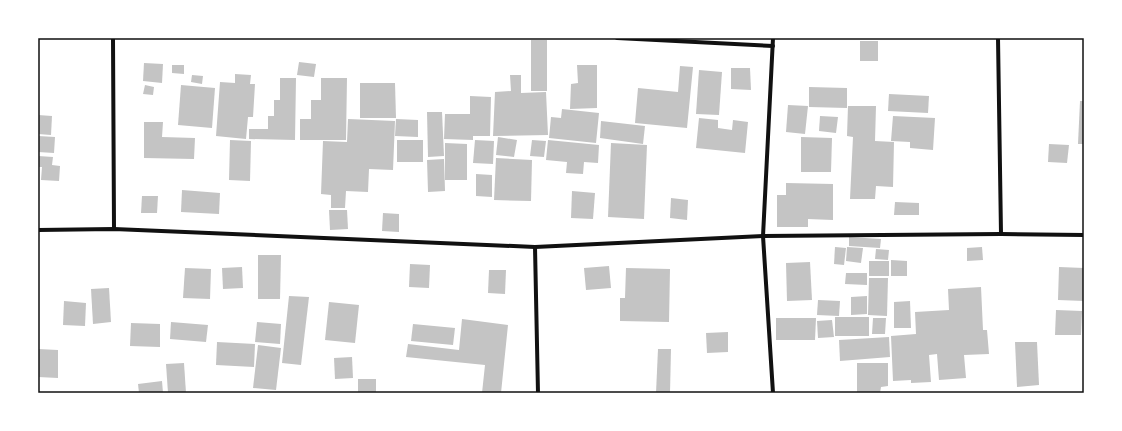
<svg xmlns="http://www.w3.org/2000/svg" width="1122" height="431" viewBox="0 0 1122 431" font-family="Barlow,sans-serif">
<style>
.building{fill:#c4c4c4}
.lines{fill:none;stroke-linecap:round;stroke-linejoin:round}
.minor{stroke:#111;stroke-width:4}
.neatline{fill:none;stroke:#111;stroke-width:1.5}
</style>
<rect width="100%" height="100%" fill="#fff"/>
<!-- building -->
<g class="building">
<rect x="531" y="40" width="16" height="51"/>
<rect x="860" y="41" width="18" height="20"/>
<path d="M299 62 316 64 314 77 297 75Z"/>
<path d="M144 63 163 64 162 83 143 81Z"/>
<path d="M172 65H184V74L172 73Z"/>
<path d="M577 65H597V108L570 109 571 84 578 83Z"/>
<path d="M680 66 693 67 687 128 635 123 638 88 678 92Z"/>
<path d="M731 68H750L751 90 731 89Z"/>
<path d="M699 70 722 72 719 115 696 114Z"/>
<path d="M235 74 251 75 250 84H255L253 117H248L246 139 216 136 220 82 235 83Z"/>
<path d="M192 75 203 76 202 84 191 82Z"/>
<path d="M510 75H521V93L546 92 548 135 493 136 495 92 511 91Z"/>
<path d="M280 78H296L295 140 249 139V129H268V116H274V100H280Z"/>
<path d="M321 78H347L346 140H300V119H311V100H321Z"/>
<path d="M360 83H395L396 118H360Z"/>
<path d="M145 85 154 87 153 95 143 94Z"/>
<path d="M181 85 215 88 212 128 178 125Z"/>
<path d="M809 87 847 88V108L809 107Z"/>
<path d="M889 94 929 96 928 113 888 111Z"/>
<path d="M470 96 491 97 490 136H473V140L444 139 445 114H470Z"/>
<path d="M1080 101H1084V144H1078Z"/>
<path d="M788 105 808 106 805 134 786 132Z"/>
<path d="M848 106H876L875 141 894 142 893 187 876 186 875 199H850L853 137 847 136Z"/>
<path d="M562 109 599 113 596 143 549 138 551 117 561 118Z"/>
<path d="M427 112H442L444 156 428 157Z"/>
<path d="M38 115 52 116 51 135 38 134Z"/>
<path d="M820 116 838 117 836 133 819 131Z"/>
<path d="M893 116 935 118 933 150 910 148V142L891 141Z"/>
<path d="M699 118 718 120V128L732 130 733 120 748 122 745 153 696 148Z"/>
<path d="M348 119 395 121 393 170 369 169 368 192 346 191 345 208H331V195L321 194 323 141 347 142Z"/>
<path d="M396 119 418 120V137L395 136Z"/>
<path d="M601 121 645 126 643 144 600 138Z"/>
<path d="M144 122H163L162 137 195 138 194 159 144 158Z"/>
<path d="M38 136 55 137 54 153 38 152Z"/>
<path d="M498 137 517 140 514 157 496 155Z"/>
<path d="M801 137 832 138 831 172H801Z"/>
<path d="M230 140 251 141 250 181 229 180Z"/>
<rect x="397" y="140" width="26" height="22"/>
<path d="M475 140 494 141 493 164 473 163Z"/>
<path d="M532 140 546 141 544 157 530 156Z"/>
<path d="M548 140 599 145 598 163 584 162 583 174 566 173 567 162 546 160Z"/>
<path d="M445 143 467 144V180H445Z"/>
<path d="M611 143 647 145 644 219 608 217Z"/>
<path d="M1049 144 1069 145 1067 163 1048 162Z"/>
<path d="M38 156 53 157 52 165 60 166 59 181 41 180 42 167H38Z"/>
<path d="M496 158 532 160 531 201 494 200Z"/>
<path d="M444 159 445 191 428 192 427 160Z"/>
<path d="M476 174 492 175V197L476 196Z"/>
<path d="M786 183 833 184V220L808 219V227H777V195H786Z"/>
<path d="M182 190 220 193 219 214 181 212Z"/>
<path d="M572 191 595 193 593 219 571 218Z"/>
<path d="M142 196H158L157 213H141Z"/>
<path d="M671 198 688 200 687 220 670 218Z"/>
<path d="M895 202 919 203V215H894Z"/>
<path d="M329 210H347L348 229 330 230Z"/>
<path d="M383 213 399 214V232L382 231Z"/>
<path d="M849 237 881 239 880 248 849 246Z"/>
<path d="M835 247 846 248 844 265 834 264Z"/>
<path d="M847 247 863 248 861 263 846 261Z"/>
<path d="M982 247 983 260 967 261V248Z"/>
<path d="M876 249 889 250 888 260 875 259Z"/>
<path d="M258 255H281L280 299H258Z"/>
<path d="M891 260 907 261V276H891Z"/>
<rect x="869" y="261" width="20" height="15"/>
<path d="M810 262 812 300 787 301 786 263Z"/>
<path d="M410 264 430 265 429 288 409 287Z"/>
<path d="M609 266 611 288 586 290 584 268Z"/>
<path d="M242 267 243 288 223 289 222 268Z"/>
<path d="M1059 267 1084 268V301L1058 300Z"/>
<path d="M185 268 211 269 210 299 183 298Z"/>
<path d="M626 268 670 269 669 322 620 321V298H625Z"/>
<path d="M489 270H506L505 294 488 293Z"/>
<path d="M846 273H867V285L845 284Z"/>
<path d="M869 278H888L887 316 868 315Z"/>
<path d="M981 287 983 330H987L989 354 964 355 966 378 939 380 937 354 929 355 931 382 911 383V380L893 381 891 336 916 334 915 312 949 310 948 289Z"/>
<path d="M109 288 111 322 93 324 91 289Z"/>
<path d="M289 296 309 297 301 365 282 363Z"/>
<path d="M867 296V314L851 315V297Z"/>
<path d="M818 300 840 301 839 316 817 315Z"/>
<path d="M64 301 86 303 85 326 63 325Z"/>
<path d="M910 301 911 328H894V302Z"/>
<path d="M329 302 359 305 355 343 325 340Z"/>
<path d="M1056 310 1082 311 1081 335H1055Z"/>
<rect x="835" y="317" width="34" height="19"/>
<path d="M776 318H816L815 340H776Z"/>
<path d="M873 318H886L885 334H872Z"/>
<path d="M462 319 508 325 501 393H482L485 365 406 357 408 344 459 350Z"/>
<path d="M832 320 834 337 818 338 817 321Z"/>
<path d="M171 322 208 325 206 342 170 339Z"/>
<path d="M257 322 281 324 280 344 255 342Z"/>
<path d="M131 323 160 324V347L130 346Z"/>
<path d="M413 324 455 328 453 345 411 341Z"/>
<path d="M728 332V352L707 353 706 333Z"/>
<path d="M889 337 890 357 840 361 839 340Z"/>
<path d="M217 342 255 344 254 367 216 365Z"/>
<path d="M1015 342H1037L1039 385 1017 387Z"/>
<path d="M258 345 281 348 276 390 253 388Z"/>
<path d="M38 349 58 350V378L38 377Z"/>
<path d="M658 349H671L670 393H656Z"/>
<path d="M352 357 353 378 335 379 334 358Z"/>
<path d="M184 363 186 393H168L166 364Z"/>
<path d="M857 363H888V386L881 387 880 393H857Z"/>
<rect x="358" y="379" width="18" height="14"/>
<path d="M162 381 163 393H139L138 384Z"/>
</g>
<g class="lines">
<!-- minor -->
<g class="minor">
<path d="M113 38 114 229"/>
<path d="M617 38 773 46"/>
<path d="M998 38 1001 234"/>
<path d="M38 230 114 229 535 247 763 236 1001 234 1084 235"/>
<path d="M535 247 538 393"/>
<path d="M773 393 763 236 773 38"/>
</g>
</g>
<!-- border -->
<rect width="1122" height="431" fill="none" stroke="#ffffff" stroke-width="78"/>
<rect x="39" y="39" width="1044" height="353" class="neatline"/>
</svg>
